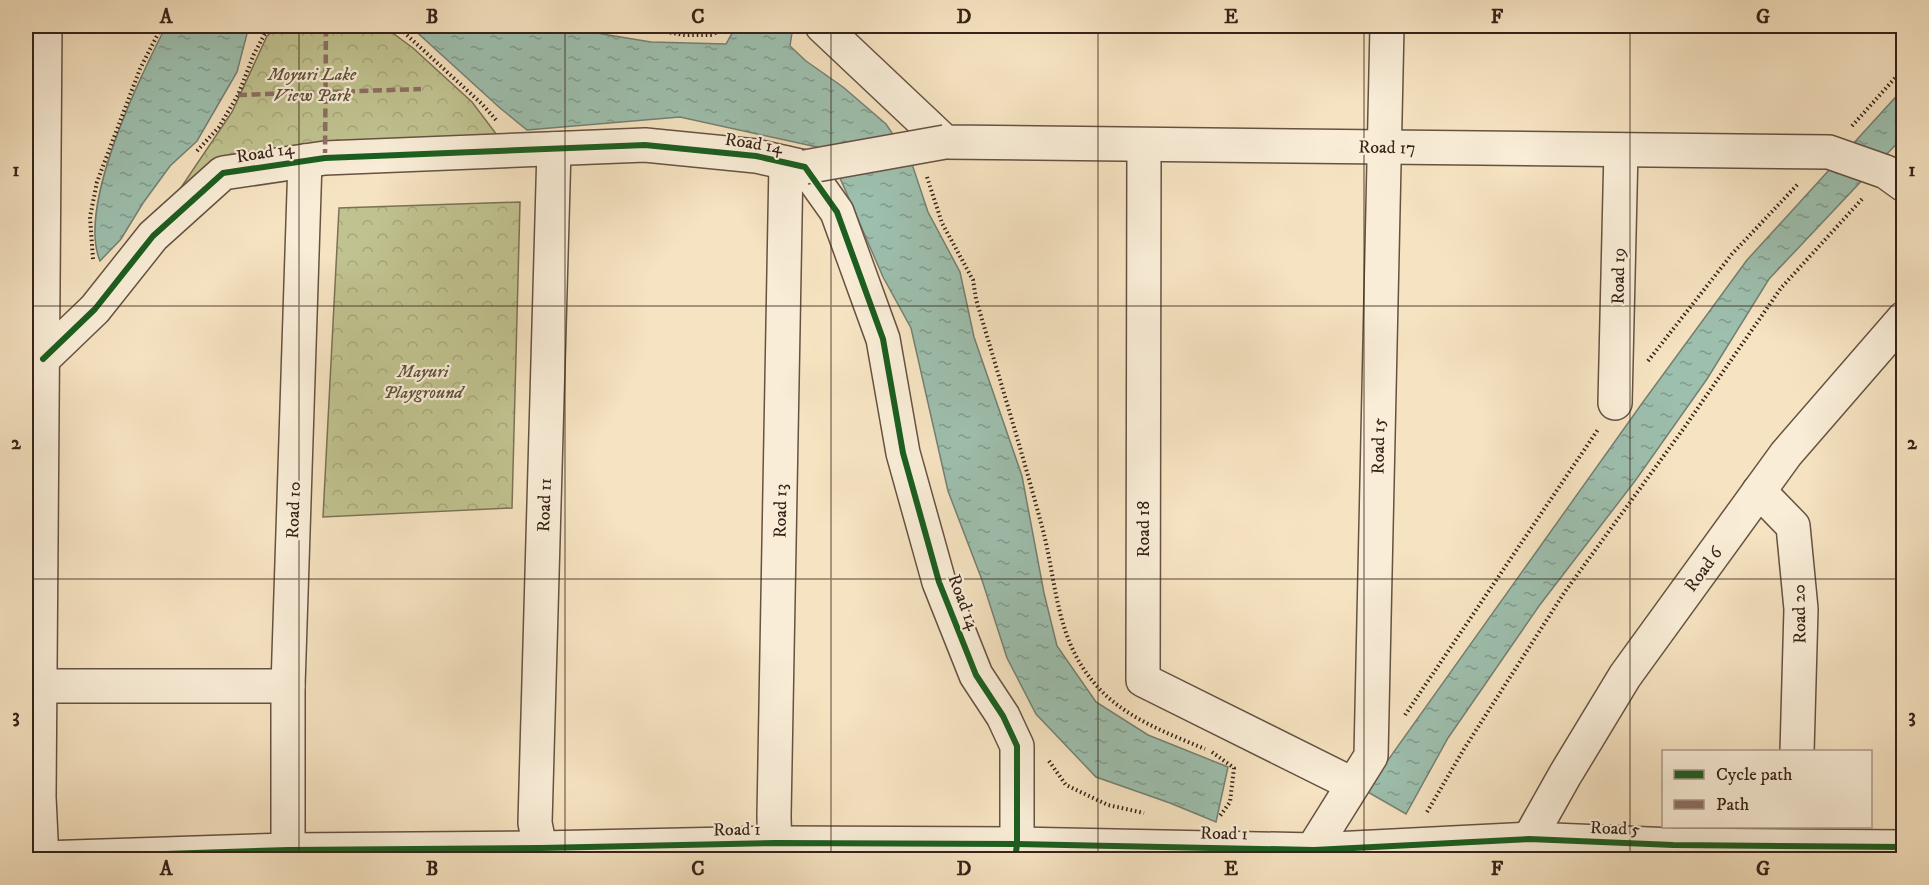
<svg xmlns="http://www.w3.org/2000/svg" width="1929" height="885" viewBox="0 0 1929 885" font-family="'IM FELL DW Pica',serif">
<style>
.forest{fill:url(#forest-crowns);stroke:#7b7254;stroke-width:1.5}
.water{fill:url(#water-ripples);stroke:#748072;stroke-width:1.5}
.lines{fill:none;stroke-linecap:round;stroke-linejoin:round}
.minor-casing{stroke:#665242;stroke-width:36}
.path{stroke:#362218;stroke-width:4;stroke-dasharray:1.5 3;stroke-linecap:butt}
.minor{stroke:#f9edd7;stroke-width:33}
.minor-bridge-casing{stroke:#665242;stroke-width:36;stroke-linecap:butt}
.minor-bridge{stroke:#f9edd7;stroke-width:33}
.quiet{stroke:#8d6e63;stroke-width:4.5;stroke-dasharray:9 4.5;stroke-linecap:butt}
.cycleway-casing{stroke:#f9edd7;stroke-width:10}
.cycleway{stroke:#1b5e20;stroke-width:6}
.grid{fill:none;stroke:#362218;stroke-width:1.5;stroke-opacity:0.55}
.labels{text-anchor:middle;stroke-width:4.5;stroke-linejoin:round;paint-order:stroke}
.park-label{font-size:18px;font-style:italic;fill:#5f523c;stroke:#f9edd7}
.street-label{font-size:18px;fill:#362218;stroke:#f9edd7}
.neatline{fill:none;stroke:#362218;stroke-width:2}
.grid-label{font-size:20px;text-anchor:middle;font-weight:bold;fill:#362218}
</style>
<defs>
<pattern id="forest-crowns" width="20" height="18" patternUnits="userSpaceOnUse" patternTransform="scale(1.5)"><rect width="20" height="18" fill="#c0c390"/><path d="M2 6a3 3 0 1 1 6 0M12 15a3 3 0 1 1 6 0" fill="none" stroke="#a6a77b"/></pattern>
<pattern id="water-ripples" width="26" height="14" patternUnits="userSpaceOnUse" patternTransform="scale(1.5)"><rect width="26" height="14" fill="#9dbfae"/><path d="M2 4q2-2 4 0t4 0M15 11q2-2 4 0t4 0" fill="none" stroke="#819b8d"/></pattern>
</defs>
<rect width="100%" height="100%" fill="#f6e3c1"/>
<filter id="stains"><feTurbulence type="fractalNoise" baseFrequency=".00333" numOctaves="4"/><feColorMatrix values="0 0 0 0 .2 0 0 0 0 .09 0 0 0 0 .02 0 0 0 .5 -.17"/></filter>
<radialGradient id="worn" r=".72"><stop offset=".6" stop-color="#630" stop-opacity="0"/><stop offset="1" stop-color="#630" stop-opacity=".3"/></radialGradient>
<!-- forest -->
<g class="forest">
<path d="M279 26H383L413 48 472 102 500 139 307 144 180 189 232 112 267 36Z"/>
<path d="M520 202 512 508 323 517 339 208Z"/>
</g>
<!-- water -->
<g class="water">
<path d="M166 26H249L237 72 197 141 170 166 143 203 121 239 100 261C77 206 140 77 166 26Z"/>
<path d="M410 26H554L651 42 726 44 736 26H793L790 46 806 61 843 87 886 124 911 161 928 212 960 272 974 337 1022 476 1044 593 1057 646 1096 702 1148 735 1228 767 1216 822 1170 803 1096 777 1036 714 1007 658 982 580 948 491 911 328 883 277 840 178 817 147 680 117 527 130 500 108Z"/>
<path d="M1903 89V137L1769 279 1707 379 1635 481 1539 606 1448 738 1406 814 1366 791 1643 402 1747 260Z"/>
</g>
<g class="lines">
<!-- minor casing -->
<g class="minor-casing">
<g id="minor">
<path d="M822 26 945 142 1829 152 1886 172 1904 185"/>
<path d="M1144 145 1143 680 1352 784"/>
<path d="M43 359 95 309 153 236 223 173 325 158 645 145 756 156 805 167 837 212 883 339 903 453 939 582 976 675 1003 716 1017 746V844L1015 860"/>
<path d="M1615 403 1621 150"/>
<path d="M1759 491 1793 526 1801 609 1797 752"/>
<path d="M41 686H288"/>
<path d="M1529 839 1565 775 1625 676 1786 454 1904 318"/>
<path d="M42 858 288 850 540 848 775 843 1017 844 1314 850 1529 839 1673 845 1904 847"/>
<path d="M42 860 39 797 45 26"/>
<path d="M288 860V686L305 161"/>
<path d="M539 860 540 848 535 823 554 149"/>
<path d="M775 860 774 816 786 163"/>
<path d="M1306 860 1371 756 1387 26"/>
</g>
</g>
<!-- path -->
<g class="path">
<path d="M397 26 482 104 496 120"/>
<path d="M630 26 685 35H713L723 26"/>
<path d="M1852 126 1904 68"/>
<path d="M197 151 219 127 238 95 254 54 269 26"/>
<path d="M927 177 942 223 973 280 976 299C998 374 1021 448 1041 523 1057 579 1054 638 1096 685 1123 717 1167 733 1205 749"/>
<path d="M93 259 90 217 97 182 140 69 162 26"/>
<path d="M1648 361 1732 254 1798 184"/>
<path d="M1405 715 1599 428"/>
<path d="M1212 752 1234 768 1230 802 1220 816"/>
<path d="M1049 761 1066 785 1108 805 1144 813"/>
<path d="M1427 812 1464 749 1564 593 1684 428 1781 288 1863 198"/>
</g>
<!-- minor -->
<use href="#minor" class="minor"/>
<!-- minor-bridge casing -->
<g class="minor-bridge-casing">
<path id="minor-bridge" d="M805 167 945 142"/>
</g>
<!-- minor-bridge -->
<use href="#minor-bridge" class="minor-bridge"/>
<!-- quiet -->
<g class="quiet">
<path d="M238 95 421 89"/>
<path d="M325 158 326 26"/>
</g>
<!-- cycleway casing -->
<g class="cycleway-casing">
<g id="cycleway">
<path d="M43 359 95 309 153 236 223 173 325 158 645 145 756 156 805 167 837 212 883 339 903 453 939 582 976 675 1003 716 1017 746V844L1015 860"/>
<path d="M42 858 288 850 540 848 775 843 1017 844 1314 850 1529 839 1673 845 1904 847"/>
</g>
</g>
<!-- cycleway -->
<use href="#cycleway" class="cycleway"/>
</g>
<!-- grid -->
<path class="grid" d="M299 26V860M565 26V860M831 26V860M1098 26V860M1364 26V860M1630 26V860M26 306H1904M26 579H1904"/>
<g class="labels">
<!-- park labels -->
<g class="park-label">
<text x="312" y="80">Moyuri Lake<tspan x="312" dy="21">View Park</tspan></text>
<text x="423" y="377">Mayuri<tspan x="423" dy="21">Playground</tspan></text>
</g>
<!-- street labels -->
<g class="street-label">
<text transform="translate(754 143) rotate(9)" y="6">Road 14</text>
<text transform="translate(1387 147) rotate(1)" y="6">Road 17</text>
<text transform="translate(265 152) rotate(-9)" y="6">Road 14</text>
<text transform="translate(1618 276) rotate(-89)" y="6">Road 19</text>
<text transform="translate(1378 446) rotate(-89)" y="6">Road 15</text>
<text transform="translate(544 505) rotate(-88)" y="6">Road 11</text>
<text transform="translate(293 510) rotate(-88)" y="6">Road 10</text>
<text transform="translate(780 511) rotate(-89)" y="6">Road 13</text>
<text transform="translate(1143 529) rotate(-90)" y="6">Road 18</text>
<text transform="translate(1703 569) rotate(-54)" y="6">Road 6</text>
<text transform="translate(964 602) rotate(69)" y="6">Road 14</text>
<text transform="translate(1799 614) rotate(-91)" y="6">Road 20</text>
<text transform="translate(1615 828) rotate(2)" y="6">Road 5</text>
<text transform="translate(737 829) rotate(-1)" y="6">Road 1</text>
<text transform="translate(1224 833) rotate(1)" y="6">Road 1</text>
</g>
</g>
<!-- margin -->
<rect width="1929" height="885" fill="none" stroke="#f6e3c1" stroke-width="66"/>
<!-- legend -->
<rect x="1662" y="750" width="210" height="78" fill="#f9edd7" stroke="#ab9c8b" stroke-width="1.5"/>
<rect x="1674" y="770" width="30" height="9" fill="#1b5e20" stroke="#ab9c8b" stroke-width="1.5"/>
<text x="1716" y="780" font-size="18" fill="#362218">Cycle path</text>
<rect x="1674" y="800" width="30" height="9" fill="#8d6e63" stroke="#ab9c8b" stroke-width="1.5"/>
<text x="1716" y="810" font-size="18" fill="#362218">Path</text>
<rect x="33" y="33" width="1863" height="819" class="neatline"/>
<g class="grid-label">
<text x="166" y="23">A</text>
<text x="432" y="23">B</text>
<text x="698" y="23">C</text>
<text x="964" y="23">D</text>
<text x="1231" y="23">E</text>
<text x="1497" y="23">F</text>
<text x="1763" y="23">G</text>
<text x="16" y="176">1</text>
<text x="1912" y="176">1</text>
<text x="16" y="449">2</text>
<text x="1912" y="449">2</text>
<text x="16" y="722">3</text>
<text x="1912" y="722">3</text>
<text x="166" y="875">A</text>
<text x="432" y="875">B</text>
<text x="698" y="875">C</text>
<text x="964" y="875">D</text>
<text x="1231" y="875">E</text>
<text x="1497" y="875">F</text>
<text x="1763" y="875">G</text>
</g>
<rect width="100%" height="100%" filter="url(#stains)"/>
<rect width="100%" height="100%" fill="url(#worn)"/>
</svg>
